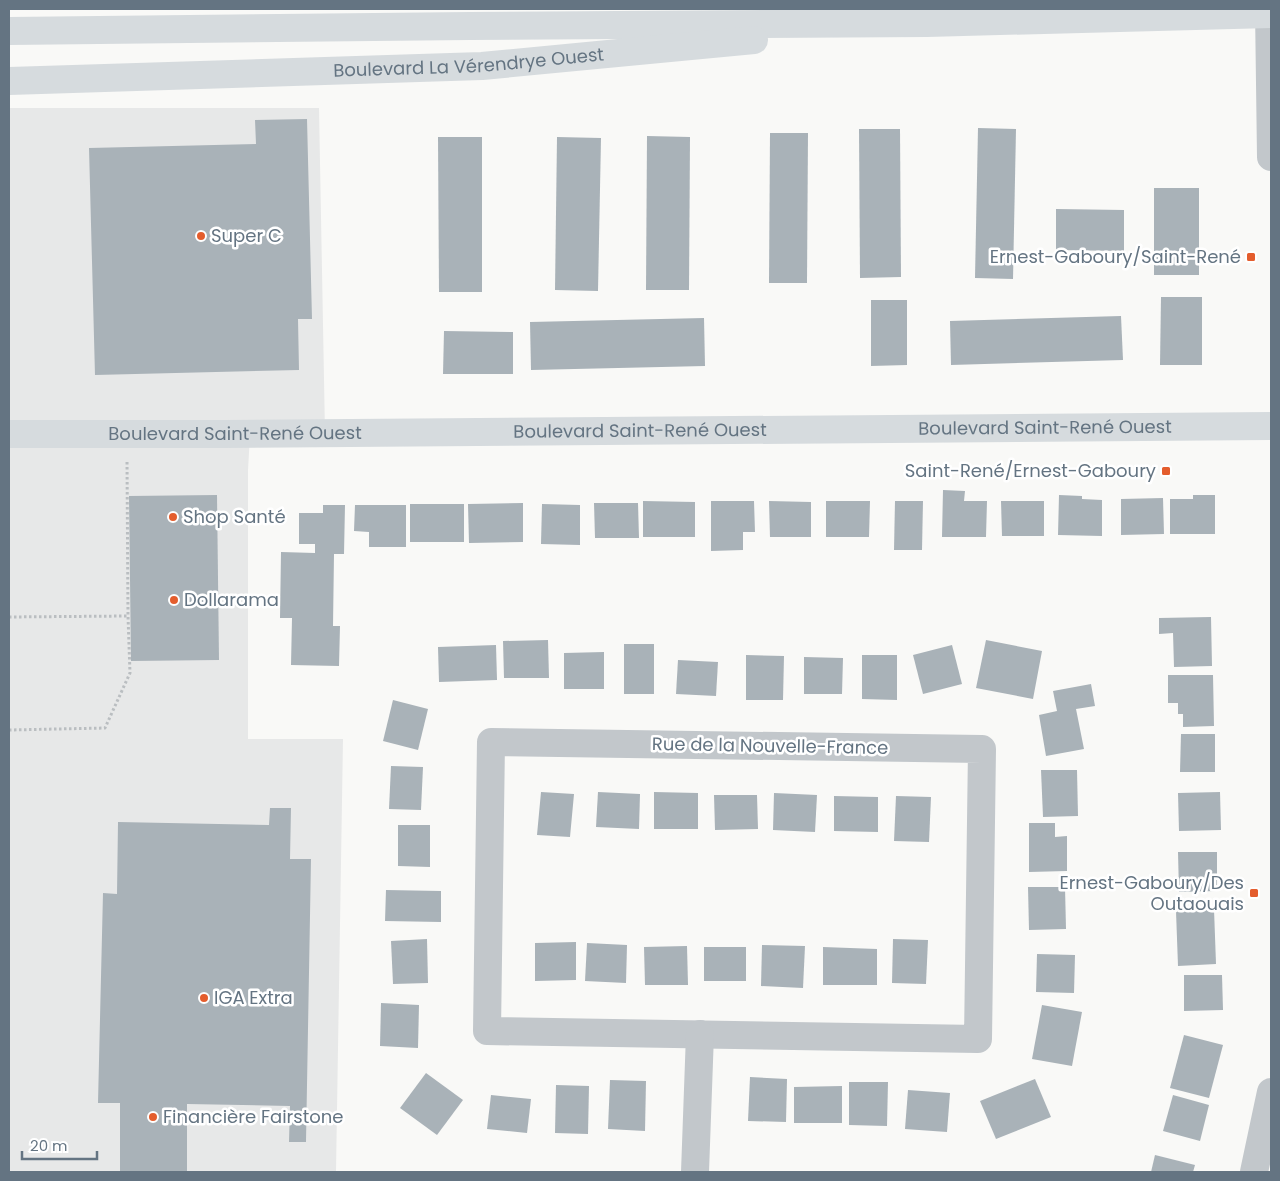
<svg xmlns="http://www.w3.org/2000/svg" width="1280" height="1181" viewBox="0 0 1280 1181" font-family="Poppins,sans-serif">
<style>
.built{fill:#e7e8e8}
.building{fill:#a9b2b8}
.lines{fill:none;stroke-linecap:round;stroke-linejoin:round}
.path{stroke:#babec1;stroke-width:3;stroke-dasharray:2.5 2.5;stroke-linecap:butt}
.street{stroke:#c2c7cb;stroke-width:28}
.secondary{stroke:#d6dbde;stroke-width:28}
.poi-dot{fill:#e45d2d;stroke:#fff;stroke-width:2}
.labels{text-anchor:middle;stroke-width:5;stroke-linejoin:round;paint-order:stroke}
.street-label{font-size:18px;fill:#647482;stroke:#fff}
.poi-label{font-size:18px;fill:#647482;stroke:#fff;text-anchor:start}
</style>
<rect width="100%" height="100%" fill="#f9f9f7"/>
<!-- built -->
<path class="built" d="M9 108H319L325 433 250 435 248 470V739H343L336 1172H9Z"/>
<!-- building -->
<g class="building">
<path d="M307 119 312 319H298L299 370 95 375 89 148 256 144 255 120Z"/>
<path d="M978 128 1016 129 1013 279 975 278Z"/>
<path d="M859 129H900L901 277 860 278Z"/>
<path d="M770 133H808L807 283H769Z"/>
<path d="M647 136 690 137 689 290H646Z"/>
<path d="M438 137H482V292H439Z"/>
<path d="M557 137 601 138 598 291 555 290Z"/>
<rect x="1154" y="188" width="45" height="87"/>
<path d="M1056 209 1124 210V251L1056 250Z"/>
<path d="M1161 297H1202V365H1160Z"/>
<path d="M871 300H907V365L871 366Z"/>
<path d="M1121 316 1123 360 951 365 950 321Z"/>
<path d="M704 318 705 366 531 370 530 322Z"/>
<path d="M444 331 513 332V374H443Z"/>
<path d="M943 490 965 491 964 501H987L986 537H942Z"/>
<path d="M217 495 219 660 131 661 129 496Z"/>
<path d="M1059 495 1082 496V499L1102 500V536L1058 535Z"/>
<path d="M1193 495H1215V534H1170V499H1193Z"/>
<path d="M1163 498 1164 534 1121 535V499Z"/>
<path d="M643 501 695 502V537H643Z"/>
<path d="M711 501H754L755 532H743V550L711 551Z"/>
<path d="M769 501 811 502V537H770Z"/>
<path d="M826 501H870L869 537H826Z"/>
<path d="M895 501H923L922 550H894Z"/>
<path d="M1001 501H1044V536H1002Z"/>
<path d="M523 503V542L469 543 468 504Z"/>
<path d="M594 503H638L639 538H595Z"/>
<rect x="410" y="504" width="54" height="38"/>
<path d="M542 504 580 505V545L541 544Z"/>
<path d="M323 505H345L344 554H334L333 626H340L339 666 291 665 292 618H280L281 552 315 553V544H299V513H323Z"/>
<path d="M355 505H406V547H369V532L354 531Z"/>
<path d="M1211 617 1212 666 1174 667 1173 633 1159 634V618Z"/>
<path d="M548 640 549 678H504L503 641Z"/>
<path d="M986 640 1042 651 1033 699 976 688Z"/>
<rect x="624" y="644" width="30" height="50"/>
<path d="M496 645 497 680 439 682 438 647Z"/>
<path d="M952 645 962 684 923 694 913 655Z"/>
<path d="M604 652V689H564V653Z"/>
<path d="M746 655 784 656 783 700H746Z"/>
<path d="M862 655H897V700L862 699Z"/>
<path d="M804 657 843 658 842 694H804Z"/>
<path d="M678 660 718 662 716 696 676 694Z"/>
<path d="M1168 675H1213L1214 726 1183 727V714H1178V703H1168Z"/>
<path d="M1091 684 1095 706 1076 709 1084 749 1046 756 1039 715 1057 711 1053 691Z"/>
<path d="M393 700 428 709 418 750 383 741Z"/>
<path d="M1181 734H1215V772H1180Z"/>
<path d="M391 766 423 767 421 810 389 809Z"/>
<path d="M1041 770H1077L1078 816 1043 817Z"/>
<path d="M541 792 574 794 570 837 537 835Z"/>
<path d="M598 792 640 794 639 829 596 827Z"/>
<path d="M654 792 698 793V829H654Z"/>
<path d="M1220 792 1221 830 1179 831 1178 793Z"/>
<path d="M774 793 817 795 815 832 773 830Z"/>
<path d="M714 795H757L758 829 715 830Z"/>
<path d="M834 796 878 797V832L834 831Z"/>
<path d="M896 796 931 797 929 842 894 841Z"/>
<path d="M270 808H291L290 859H311L306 1142H289L290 1106 187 1104V1172H120V1103H98L103 893 117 894 118 822 269 825Z"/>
<path d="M1029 823H1055V837L1067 836V871L1029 872Z"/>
<path d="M398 825H430V867L398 866Z"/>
<path d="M1178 852H1217V891L1179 892Z"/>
<path d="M1028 887H1065L1066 929 1029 930Z"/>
<path d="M386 890 441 891V922L385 921Z"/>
<path d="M1214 909 1216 964 1178 966 1176 911Z"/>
<path d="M427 939 428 983 393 984 391 941Z"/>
<path d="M893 939 928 940 926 984 892 983Z"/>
<path d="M576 942V980L535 981V943Z"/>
<path d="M587 943 627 945 626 983 585 981Z"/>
<path d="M762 945 805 946 803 988 761 986Z"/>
<path d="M687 946 688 985H645L644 947Z"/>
<rect x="704" y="947" width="42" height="34"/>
<path d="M823 947 877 949V985H823Z"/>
<path d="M1037 954 1075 955 1074 993 1036 992Z"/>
<path d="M1184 975H1222L1223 1010 1184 1011Z"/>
<path d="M381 1003 419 1005 418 1048 380 1046Z"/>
<path d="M1042 1005 1082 1012 1072 1066 1032 1059Z"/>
<path d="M1184 1035 1223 1045 1209 1098 1170 1088Z"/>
<path d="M426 1073 463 1100 437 1135 400 1108Z"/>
<path d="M750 1077 787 1079 786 1122 748 1121Z"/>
<path d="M1035 1079 1051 1117 996 1139 980 1101Z"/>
<path d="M610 1080 646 1081 645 1131 608 1129Z"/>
<path d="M849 1082H888L887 1126 849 1125Z"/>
<path d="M556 1085 589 1086 588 1134 555 1133Z"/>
<path d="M842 1086V1123H794V1087Z"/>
<path d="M908 1090 950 1093 947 1132 905 1129Z"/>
<path d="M491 1095 531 1099 527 1133 487 1129Z"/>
<path d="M1173 1095 1209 1105 1200 1141 1163 1131Z"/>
<path d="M1155 1155 1195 1165 1193 1172H1151Z"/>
</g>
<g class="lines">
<!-- path -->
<g class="path">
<path d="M9 617 128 616"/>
<path d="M9 730 105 728 130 673 128 616 127 460"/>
</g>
<!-- street -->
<g class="street">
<path d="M1269 9 1271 157"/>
<path d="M491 742 982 749 978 1039 487 1031Z"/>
<path d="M695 1172 700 1034"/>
<path d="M1254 1172 1271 1092"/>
</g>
<!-- secondary -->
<g class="secondary">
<path d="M9 31 470 26 927 23 1271 14"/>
<path id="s1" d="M9 81 482 66 754 40"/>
<path id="s2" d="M9 434H224L1271 426"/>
</g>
</g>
<!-- markers -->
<g class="poi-dot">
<circle cx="201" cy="236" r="5"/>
<rect x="1246" y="252" width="10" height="10" rx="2.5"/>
<rect x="1161" y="466" width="10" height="10" rx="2.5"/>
<circle cx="173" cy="517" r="5"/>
<circle cx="174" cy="600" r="5"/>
<rect x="1249" y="888" width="10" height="10" rx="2.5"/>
<circle cx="204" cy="998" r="5"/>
<circle cx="153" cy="1117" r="5"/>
</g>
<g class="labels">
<!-- street labels -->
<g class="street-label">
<text dy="6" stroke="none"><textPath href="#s1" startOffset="460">Boulevard La Vérendrye Ouest</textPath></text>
<text dy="6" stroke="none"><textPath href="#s2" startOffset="1036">Boulevard Saint-René Ouest</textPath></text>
<text dy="6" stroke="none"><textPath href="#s2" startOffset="631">Boulevard Saint-René Ouest</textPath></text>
<text dy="6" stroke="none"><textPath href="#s2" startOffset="226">Boulevard Saint-René Ouest</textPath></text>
<text transform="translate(770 746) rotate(1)" y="6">Rue de la Nouvelle-France</text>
</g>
<!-- poi labels -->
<g class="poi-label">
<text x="211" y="242">Super C</text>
<text x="1241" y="263" text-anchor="end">Ernest-Gaboury/Saint-René</text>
<text x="1156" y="477" text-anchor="end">Saint-René/Ernest-Gaboury</text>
<text x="183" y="523">Shop Santé</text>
<text x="184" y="606">Dollarama</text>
<text x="1244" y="889" text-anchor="end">Ernest-Gaboury/Des<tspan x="1244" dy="21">Outaouais</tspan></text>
<text x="214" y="1004">IGA Extra</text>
<text x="163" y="1123">Financière Fairstone</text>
</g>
</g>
<!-- border -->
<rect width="1280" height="1181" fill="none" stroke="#647482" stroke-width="20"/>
<!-- scale -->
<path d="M22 1151v8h75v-8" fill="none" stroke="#647482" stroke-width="2.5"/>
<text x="30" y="1151" font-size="15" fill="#647482" stroke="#ffffff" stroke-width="4" paint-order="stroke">20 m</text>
</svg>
